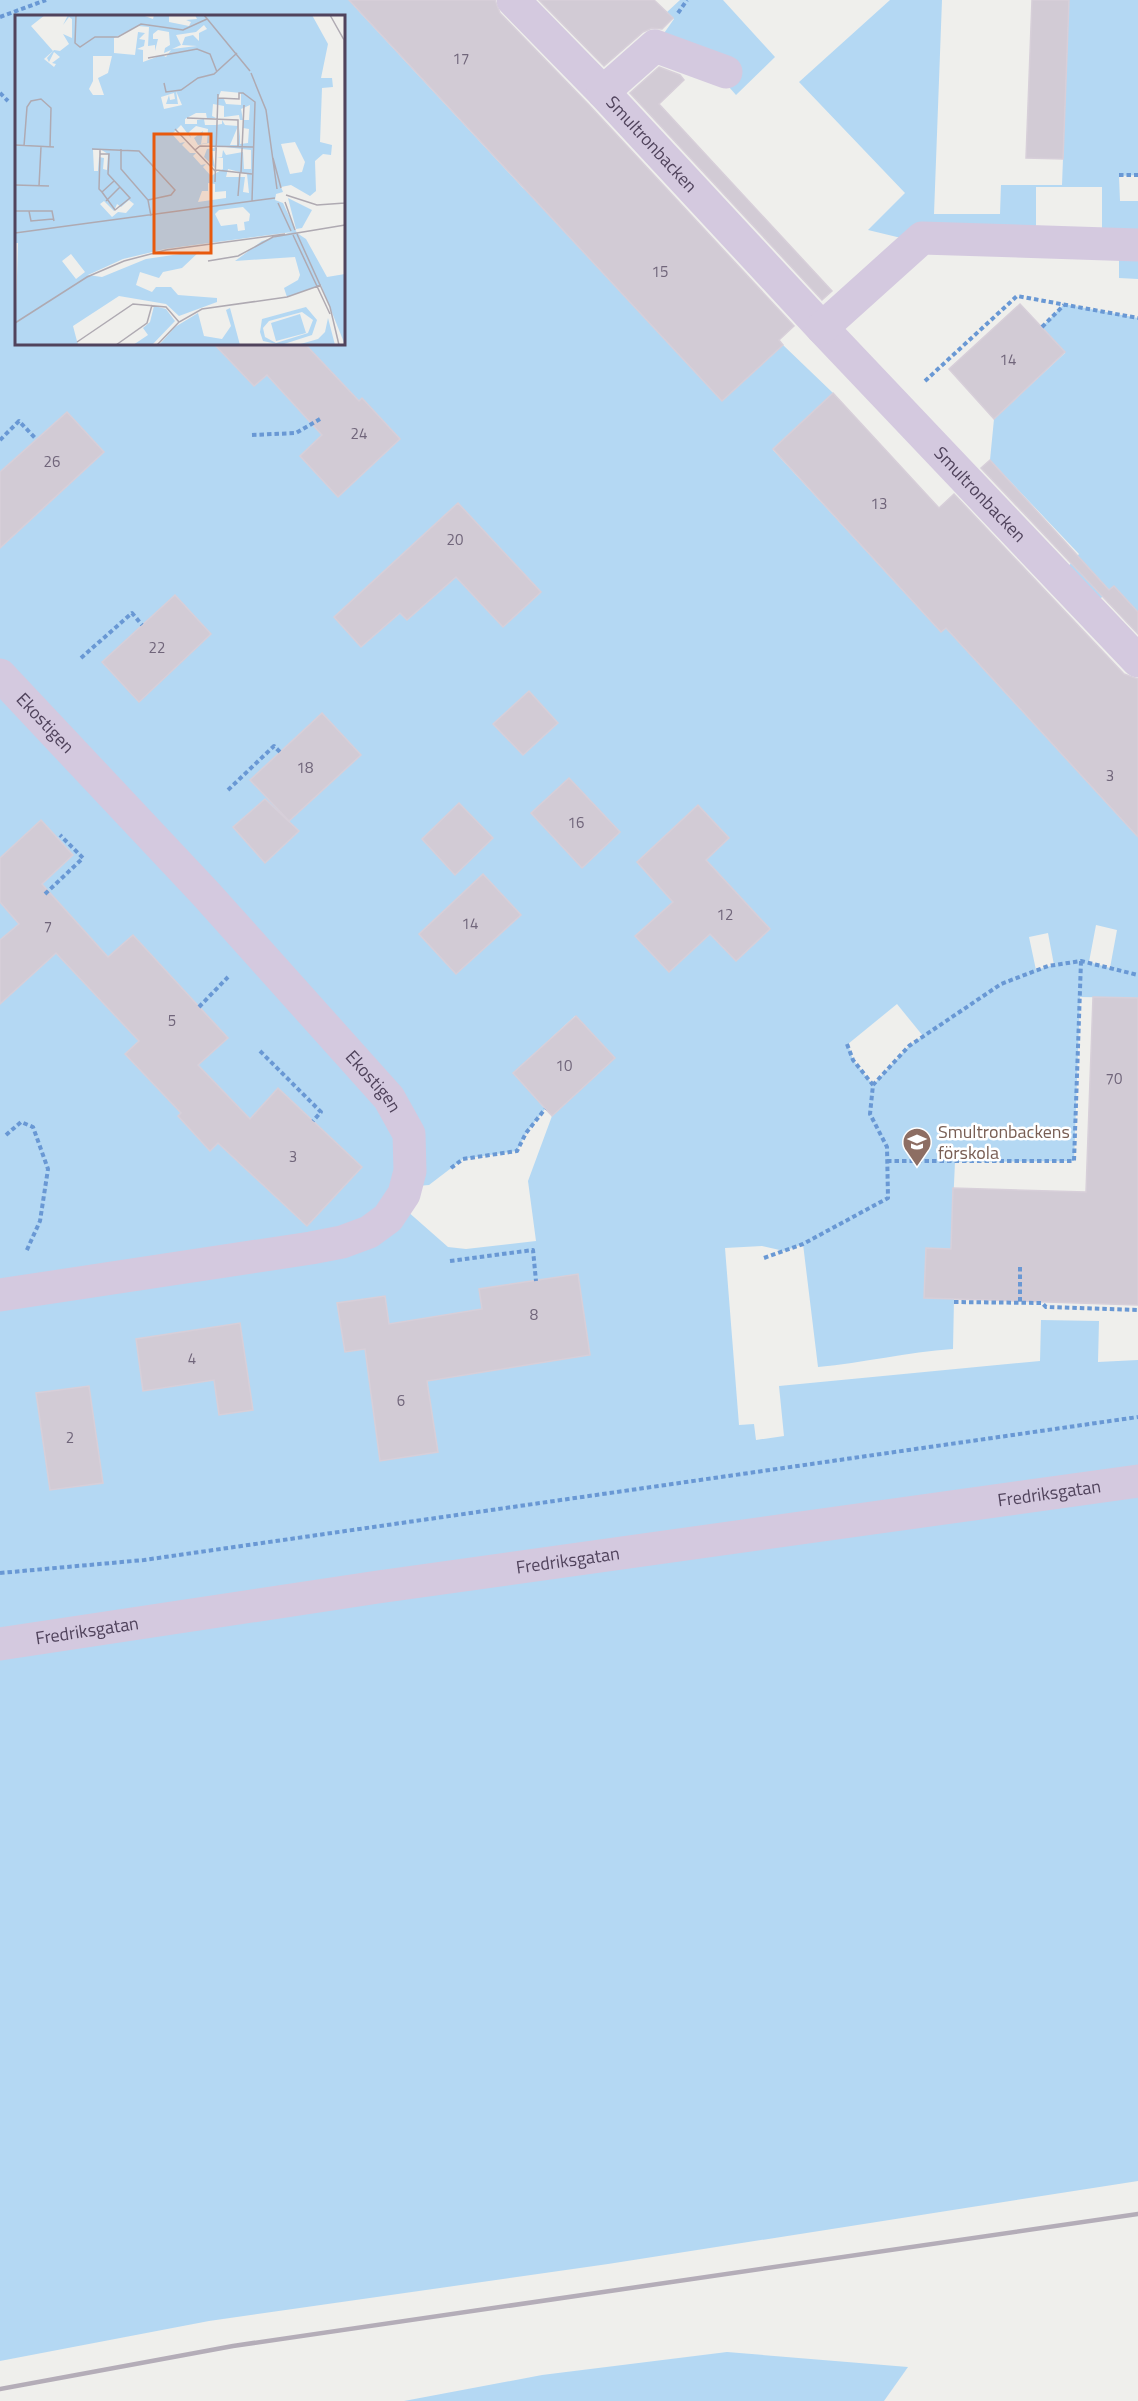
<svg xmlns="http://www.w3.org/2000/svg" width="1138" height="2401" viewBox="0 0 1138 2401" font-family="'Titillium Web',sans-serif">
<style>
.green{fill:#b4d8f3;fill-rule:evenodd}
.building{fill:#d2cbd5;stroke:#d7cfd9;stroke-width:1.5}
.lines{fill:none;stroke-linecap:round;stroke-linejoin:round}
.path{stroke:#6998d4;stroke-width:4;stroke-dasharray:4.5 3;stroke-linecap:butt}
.minor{stroke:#d4c9df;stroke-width:33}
.rail{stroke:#b4adb8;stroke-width:4.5}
.labels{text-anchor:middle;stroke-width:5;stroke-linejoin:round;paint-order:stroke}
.number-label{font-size:15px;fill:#70657a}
.street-label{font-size:18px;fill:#50435c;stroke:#fff}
.education-label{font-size:18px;fill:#785e54;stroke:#fff;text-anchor:start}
.inset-road{fill:none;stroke:#afaab2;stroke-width:1.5}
.view{fill:#e8590c;fill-opacity:0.15;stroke:#e8590c;stroke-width:3}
.inset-edge{fill:none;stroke:#50435c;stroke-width:3}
</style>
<rect width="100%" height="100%" fill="#efefec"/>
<!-- green -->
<g class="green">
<path d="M0 0H360L354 6 523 188 783 345 833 393 773 450 941 632 1002 576 980 665 1138 837V998L1080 997 1074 1161 955 1162 951 1249 926 1248 924 1298 954 1299 953 1349C907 1352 863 1363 818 1367L803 1244 784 1251 762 1246 725 1248 739 1425 754 1424 756 1440 784 1436 779 1386 1040 1361 1041 1320 1099 1321 1098 1362 1138 1360V2181L608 2264 209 2321 0 2361ZM16 16H344V344H16ZM1096 925 1117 930 1110 968 1089 962ZM1048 933 1054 965 1036 970 1029 937ZM897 1004 923 1036 909 1046 873 1085 853 1060 848 1044ZM575 1016 614 1059 552 1116 528 1181 536 1241 466 1249 448 1247 398 1203 406 1187 429 1185 463 1159 517 1151 526 1133 545 1109 513 1073Z"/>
<path d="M680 0H723L775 57 736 95 729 87 655 46 674 19 667 12Z"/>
<path d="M890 0H942L934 214H1000L1001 185H1062L1069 0H1138V175L1119 176 1120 201H1138V279L1119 278V245L1102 244V187H1036V242L897 237 868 230 905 193 799 82Z"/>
<path d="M1064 304 1138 318V612L1114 586 1089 609 1059 577 1079 554 990 460 994 419 1065 353 1042 327Z"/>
<path d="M727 2352 908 2367 884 2401H404L542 2375Z"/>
</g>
<!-- building -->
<g class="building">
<path d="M349 0H495L500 13 589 105 794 326 779 340 783 345 722 401Z"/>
<path d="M539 0H654L673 18 662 29 652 28 643 32 604 66Z"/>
<path d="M1032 0H1069L1063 159 1026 158Z"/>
<path d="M659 67 680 75 684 80 659 104 832 291 822 300 630 93Z"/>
<path d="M1020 304 1065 352 994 419 949 369Z"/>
<path d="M214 344H305L359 401 362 398 400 439 338 497 300 456 322 435 267 375 254 386Z"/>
<path d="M833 393 939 508 954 494 1124 674 1138 679V837L946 628 941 632 773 449Z"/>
<path d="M67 412 104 452 0 548V472Z"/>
<path d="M990 460 1109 590 1114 586 1138 612V634L981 468Z"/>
<path d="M458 503 541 592 503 627 456 577 407 620 400 613 361 647 334 617Z"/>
<path d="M175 595 211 634 139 702 102 662Z"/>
<path d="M529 691 558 723 523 755 493 724Z"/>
<path d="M322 713 361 755 289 821 250 780Z"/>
<path d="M569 778 620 832 582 868 531 813Z"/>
<path d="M265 799 299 831 265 863 233 827Z"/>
<path d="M459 803 493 838 455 875 422 839Z"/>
<path d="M698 805 729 838 706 860 770 929 736 961 710 934 669 972 635 936 673 902 637 862Z"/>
<path d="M41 820 73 855 42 884 108 957 133 935 228 1038 198 1065 250 1119 278 1088 362 1167 307 1226 218 1143 210 1151 178 1116 181 1113 125 1054 139 1041 56 953 0 1004V940L19 924 0 902V858Z"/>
<path d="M483 874 521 915 456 974 419 934Z"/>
<path d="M1093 997 1138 998V1305L924 1298 926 1248 951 1249 953 1188 1086 1192Z"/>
<path d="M576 1016 615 1058 552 1116 513 1073Z"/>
<path d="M578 1274 590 1355 427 1381 438 1452 380 1461 365 1349 345 1352 337 1303 385 1296 389 1324 482 1309 479 1289Z"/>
<path d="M240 1323 253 1410 219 1415 214 1380 143 1391 136 1339Z"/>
<path d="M89 1386 103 1483 50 1490 36 1393Z"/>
</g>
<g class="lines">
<!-- path -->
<g class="path">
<path d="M678 13 687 0"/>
<path d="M0 17 46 0"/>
<path d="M0 93 8 101"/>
<path d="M1119 175H1138"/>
<path d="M1042 327 1064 305"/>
<path d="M925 381 1017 296 1138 318"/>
<path d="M252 435 296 433 320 419"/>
<path d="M0 440 19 421 36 439"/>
<path d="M81 658 132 613 142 625"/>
<path d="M228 790 274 746 280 752"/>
<path d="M45 894 83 858 60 835"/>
<path d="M199 1007 228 977"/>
<path d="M847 1044 853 1060 873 1085"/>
<path d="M260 1051 321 1112 313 1121"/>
<path d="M6 1135 21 1122 33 1127 48 1169 40 1221 26 1252"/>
<path d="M887 1161H1074L1081 961"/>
<path d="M451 1168 463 1159 517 1151 526 1133 545 1109"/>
<path d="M764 1258 803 1244 888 1198 887 1147 870 1114 873 1085 909 1046 1001 984 1048 966 1081 961 1138 975"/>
<path d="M450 1261 533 1250 536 1281"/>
<path d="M1020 1267V1303"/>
<path d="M954 1302 1042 1303 1046 1307 1138 1310"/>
<path d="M0 1573 144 1560 1138 1417"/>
</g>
<!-- minor -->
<g class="minor">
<path id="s1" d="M513 0 603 92 822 328 1138 661"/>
<path d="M603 92 655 46 726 72"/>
<path d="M822 328 922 238 1138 245"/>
<path id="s2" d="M0 675 206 894 389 1098 409 1134 410 1171 404 1194 388 1218 369 1232 342 1242 311 1248 0 1295"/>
<path id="s3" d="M0 1644 378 1587 1138 1481"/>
</g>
<!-- rail -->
<path class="rail" d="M0 2389 233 2346 1138 2214"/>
</g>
<!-- icons -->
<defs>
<g id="school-pin" transform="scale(1.5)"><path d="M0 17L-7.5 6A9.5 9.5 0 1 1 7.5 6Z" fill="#8d6e63" stroke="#fff"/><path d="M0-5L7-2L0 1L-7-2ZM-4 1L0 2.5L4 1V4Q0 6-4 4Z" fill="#fff"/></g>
</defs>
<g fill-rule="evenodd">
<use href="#school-pin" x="917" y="1142"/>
</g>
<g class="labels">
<!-- number labels -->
<g class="number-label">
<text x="461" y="64">17</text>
<text x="660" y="277">15</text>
<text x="1008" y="365">14</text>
<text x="359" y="439">24</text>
<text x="52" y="467">26</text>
<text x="879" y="509">13</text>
<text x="455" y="545">20</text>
<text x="157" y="653">22</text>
<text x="305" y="773">18</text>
<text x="1110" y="781">3</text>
<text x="576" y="828">16</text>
<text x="725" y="920">12</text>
<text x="470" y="929">14</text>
<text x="48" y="932">7</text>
<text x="172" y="1026">5</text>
<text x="564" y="1071">10</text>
<text x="1114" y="1084">70</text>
<text x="293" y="1162">3</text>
<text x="534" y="1320">8</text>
<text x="192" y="1364">4</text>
<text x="401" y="1406">6</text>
<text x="70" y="1443">2</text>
</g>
<!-- street labels -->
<g class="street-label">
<text dy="6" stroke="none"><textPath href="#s1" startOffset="200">Smultronbacken</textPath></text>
<text dy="6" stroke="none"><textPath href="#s1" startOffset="680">Smultronbacken</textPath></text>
<text dy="6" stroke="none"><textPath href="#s2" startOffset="66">Ekostigen</textPath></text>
<text dy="6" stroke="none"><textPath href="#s2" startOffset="552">Ekostigen</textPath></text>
<text dy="6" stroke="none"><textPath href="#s3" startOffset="1060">Fredriksgatan</textPath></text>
<text dy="6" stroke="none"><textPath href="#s3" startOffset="574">Fredriksgatan</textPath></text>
<text dy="6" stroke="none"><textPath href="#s3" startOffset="88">Fredriksgatan</textPath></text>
</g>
<!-- education labels -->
<g class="education-label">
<text x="938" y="1138">Smultronbackens<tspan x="938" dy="21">förskola</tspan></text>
</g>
</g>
<!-- overview -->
<g transform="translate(15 15)">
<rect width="330" height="330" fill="#efefec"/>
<path d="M0 0H30L16 11 38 36 29 44 39 52 41 49 37 48 45 42 39 37 34 47 32 43 39 35 45 36 54 29 48 19 57 23V4L54 2 48 10 53 0H127L138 4 139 0H154V7L174 11 176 7 171 5 182 4 180 0H297L313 29 306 63H317L318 72 307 73 305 127 317 130 316 140 308 139 300 146 301 176 295 181 276 170 266 172 268 177 261 179 260 185 268 188 282 218 291 224 312 262 330 259V330L306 270 272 282 269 273 283 265 285 260 280 242 220 246 247 226 277 217 150 234 108 244 73 260 87 262 131 244 185 236 167 253 148 257 144 263 125 257 121 270 137 277 141 272H156L163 280 202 283V287L164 301 151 289 104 281 58 311 63 330H0L3 228H0ZM189 10 192 14 184 18V26L178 20 170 22 167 30 182 31 157 34 166 30 161 20 181 17ZM123 11 134 12 133 31 140 30V36L143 24H138V19L143 15 154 17 155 30 150 33 149 38 156 35 151 42 147 40 128 47V35L122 34 129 31 130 25 124 24 130 18 123 17 120 40 99 38V23ZM78 41H97L93 58 83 63 89 80H78L74 74 78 66ZM161 76 167 90 149 94 146 82 159 78 160 84 155 85 154 80 151 89H163ZM206 76 226 78V90L211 89 209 84 203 83ZM198 89 209 91V102L224 100 225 105H228L226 94 235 90 234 105H229L228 113 234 114 233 128 225 129V113L223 130H215L223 111 210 110 207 105V109L201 110H190L189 104 182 105V109H170V104L181 98H191L192 104 201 103 197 101ZM166 110 176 123 174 117 181 111 193 114 192 128 186 129 188 116 179 123 183 130 194 128 200 133 192 134 189 142 200 153 197 136H200L202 131 236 135V154H229L228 137 211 140 208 135 207 142H202L208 143V154L196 161 188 152 191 149 186 150 178 141 181 138H175L167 130 170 127 165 128 157 119ZM280 127 290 147 287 157 275 159 266 129ZM85 134 93 139 92 155 88 154 89 143 84 142 83 156H79L78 135ZM213 154 232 159 234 178 228 177 230 162H211ZM193 168 200 169V177L211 176V183L183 187 187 176H193ZM114 185 119 189 111 198 103 197 97 202 85 189 89 186 99 196 102 189 106 192ZM228 192 235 199 234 206 229 207 230 215 223 216 222 209 206 211 200 199 204 195ZM56 239 70 257 61 264 47 246ZM273 183 297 195 287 213 281 214ZM139 291 151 294 160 306 137 330H118L133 320 128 313 135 307ZM291 292 302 305 297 320 266 330 248 326 245 317 247 304ZM287 297 298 305 293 318 261 328 250 322 248 313 254 306ZM215 293 225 330H144L160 312 183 298 189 321 207 324 216 311 211 295ZM285 299 291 318 261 326 256 308ZM313 303 320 330H282L303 324 310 317Z" fill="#b4d8f3" fill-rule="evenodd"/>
<path class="inset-road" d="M61 0 60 28 65 32 80 22H103L126 9 168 15 192 4M189 0 235 56M315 0 329 25 330 188M133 43 182 34 195 39 202 57M236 58 251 95 262 174M149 68 151 77 166 75 183 63 199 59 222 38M203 83 224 84V78H228L240 87 237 186M172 103 223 105V132M160 114 201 157M0 130 39 132M9 131 12 92 16 86 26 84 36 93 35 132M77 134 124 136 160 175 156 180 133 185M85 134V139H94L93 159 115 183 100 195 87 177 99 166M106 134V154L133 185 136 201M180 135 185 131 238 132M85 139 84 174 87 177M258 143 266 173M201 155 237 159M226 157 229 90M200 167 203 79M0 170 34 171M24 171 26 132M271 180 302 190 330 188M223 181 225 157M91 186 105 172M270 187 280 215M263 188 276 216M0 196H37L39 206M14 196 16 206 38 204M0 218 260 183M282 219 315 292 324 330M278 220 315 299M193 246 223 241 258 222 330 210M0 308 72 262 109 246 151 235 270 219M62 327 118 289 151 292 164 307M101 330 132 308 137 290M142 330 164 307 187 294 272 282 306 270"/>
<path class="view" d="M139 119H196V238H139Z"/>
<rect width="330" height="330" class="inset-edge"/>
</g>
</svg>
